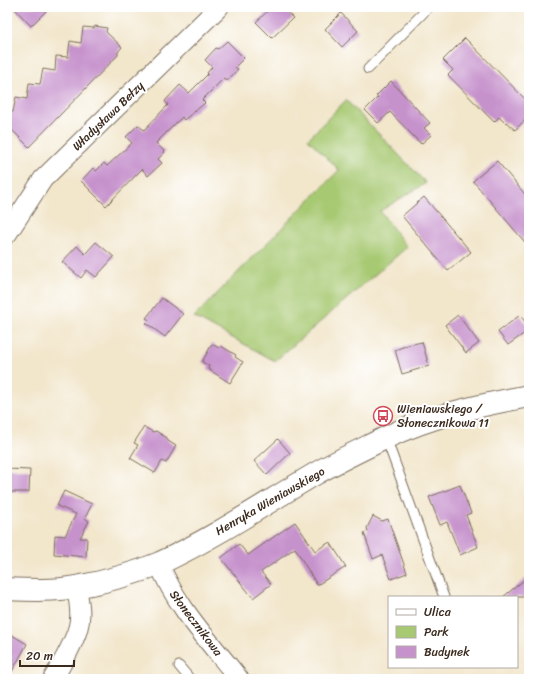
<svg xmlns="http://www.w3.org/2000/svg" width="536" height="686" viewBox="0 0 536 686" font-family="Sriracha,sans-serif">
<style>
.green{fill:#a7c972;stroke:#717a48}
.building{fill:#c692cc}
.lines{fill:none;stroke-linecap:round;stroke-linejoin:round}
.service-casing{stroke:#7b6c5b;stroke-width:11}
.minor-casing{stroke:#7b6c5b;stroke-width:21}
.tertiary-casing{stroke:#7b6c5b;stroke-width:24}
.service{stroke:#fff;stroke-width:9}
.minor{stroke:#fff;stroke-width:19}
.tertiary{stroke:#fff;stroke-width:22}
.labels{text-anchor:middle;stroke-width:4;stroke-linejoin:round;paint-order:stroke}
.street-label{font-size:12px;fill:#3b2a1e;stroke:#fff}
.poi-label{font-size:12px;fill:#3b2a1e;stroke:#fff;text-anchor:start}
</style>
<rect width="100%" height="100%" fill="#fff"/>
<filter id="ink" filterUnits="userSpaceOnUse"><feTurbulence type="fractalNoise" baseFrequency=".025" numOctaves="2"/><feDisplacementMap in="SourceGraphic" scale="8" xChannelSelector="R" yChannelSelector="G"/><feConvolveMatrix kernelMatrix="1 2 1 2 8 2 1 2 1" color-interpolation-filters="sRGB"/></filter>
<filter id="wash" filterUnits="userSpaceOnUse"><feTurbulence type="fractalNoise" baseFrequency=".012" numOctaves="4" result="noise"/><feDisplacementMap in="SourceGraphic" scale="16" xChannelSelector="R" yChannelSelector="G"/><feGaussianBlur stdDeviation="0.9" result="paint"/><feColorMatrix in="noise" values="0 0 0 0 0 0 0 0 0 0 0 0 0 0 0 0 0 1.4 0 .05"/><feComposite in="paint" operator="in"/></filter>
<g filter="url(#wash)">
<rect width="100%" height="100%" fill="#f2e6cb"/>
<!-- green -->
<path class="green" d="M346 100 426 183 380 211 407 247 275 361 194 317 339 170 308 139Z"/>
<g id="blocks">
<!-- building -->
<g class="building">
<path d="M13 7H50L31 26Z"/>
<path d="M272 7H281L293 18 272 38 256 22Z"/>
<path d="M341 13 358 31 342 47 325 29Z"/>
<path d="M95 26 107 28 106 32 122 47 118 52V55L29 147 7 125V111L13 112 16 97 27 99 29 83 40 84 43 69 55 71 56 56 68 57 70 41 81 43 83 27 94 28Z"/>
<path d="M465 38 529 103V116L515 130 506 122 505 123 499 117 494 122 448 75 453 70 443 60Z"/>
<path d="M227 41 244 58 235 67 238 69 227 81 224 78 202 100 205 103 184 120 182 117 156 143 165 152 158 159 162 163 148 176 142 169 106 206 81 181 93 168 96 171 104 163 107 166 132 143 126 137 138 125 144 130 168 105 165 101 180 85 189 93 208 74 207 73 212 67 205 60 216 48 218 49Z"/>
<path d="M391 81 430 123 424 128 431 135 421 144 390 112 378 123 365 110 378 97 376 96Z"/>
<path d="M497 161 529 199V247L473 181Z"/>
<path d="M424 197 471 252 448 271 402 216Z"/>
<path d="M96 242 114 257 96 277 87 270 81 278 62 262 77 246 85 254Z"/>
<path d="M162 298 183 314 165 337 146 323 149 320 146 318Z"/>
<path d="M458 315 479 343 466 353 445 325Z"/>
<path d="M520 315 529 327V330L508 345 498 332Z"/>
<path d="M422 342 429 366 402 374 395 350 408 345Z"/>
<path d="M212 344 219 348 221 346 236 355 235 357 243 362 230 383 208 369 209 366 202 362Z"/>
<path d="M144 427 153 432 156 431 167 438 168 441 176 446 166 463 162 461 155 473 130 458 138 445 134 443Z"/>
<path d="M278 439 290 453 267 475 254 461Z"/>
<path d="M7 469 30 470 29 492H7Z"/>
<path d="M460 485 471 513 466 515 478 547 460 555 447 522 440 525 429 497Z"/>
<path d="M64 491 92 504 85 518 89 521 80 538H87L86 557 54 554 55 535 65 536 76 514 57 506Z"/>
<path d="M373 516 382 521 388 519 407 573 391 579 382 555 373 559 364 533 368 531 367 528Z"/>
<path d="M295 522 315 551 330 542 346 567 317 585 295 548 261 572 271 584 253 598 221 558 239 544 248 555Z"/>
<path d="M529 576V597H503Z"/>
<path d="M7 632 27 644 8 679H7Z"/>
</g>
</g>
</g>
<g filter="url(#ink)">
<use href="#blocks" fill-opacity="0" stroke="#7b6c5b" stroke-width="1"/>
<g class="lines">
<!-- service casing -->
<g class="service-casing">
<g id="service">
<path d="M368 69 429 7"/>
<path d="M386 438 444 597"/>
<path d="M179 666 190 679"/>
</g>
</g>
<!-- minor casing -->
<g class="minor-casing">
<g id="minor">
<path d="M7 234 43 179 219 7"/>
<path d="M159 563C176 607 210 642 239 679"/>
<path d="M53 679C62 663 73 646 78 628 82 615 79 600 76 587"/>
</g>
</g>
<!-- tertiary casing -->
<g class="tertiary-casing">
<path id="tertiary" d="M7 589C30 590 54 591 76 587 104 582 134 574 160 563 214 538 264 504 315 474 337 461 361 450 385 438 430 416 480 405 529 396"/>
</g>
<!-- service -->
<use href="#service" class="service"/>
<!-- minor -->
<use href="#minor" class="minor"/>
<!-- tertiary -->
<use href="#tertiary" class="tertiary"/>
</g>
</g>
<!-- icons -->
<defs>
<g id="bus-ring" transform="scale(1)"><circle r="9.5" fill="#fff" stroke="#d1495b" stroke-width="1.5"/><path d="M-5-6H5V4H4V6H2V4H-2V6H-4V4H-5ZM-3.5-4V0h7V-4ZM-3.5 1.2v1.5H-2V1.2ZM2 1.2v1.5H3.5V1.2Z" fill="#d1495b"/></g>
</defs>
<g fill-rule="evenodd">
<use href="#bus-ring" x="383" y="416"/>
</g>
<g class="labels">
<!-- street labels -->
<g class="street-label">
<text transform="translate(108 116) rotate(-44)" y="4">Władysława Bełzy</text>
<text transform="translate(270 501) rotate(-30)" y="4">Henryka Wieniawskiego</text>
<text transform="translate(196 623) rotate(53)" y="4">Słonecznikowa</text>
</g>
<!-- poi labels -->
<g class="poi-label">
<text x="397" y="413">Wieniawskiego /<tspan x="397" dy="14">Słonecznikowa 11</tspan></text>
</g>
</g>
<!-- margin -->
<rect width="536" height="686" fill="none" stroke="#fff" stroke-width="24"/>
<!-- legend -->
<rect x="388" y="596" width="130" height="72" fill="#ffffff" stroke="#b1aaa5"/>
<rect x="396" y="609" width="20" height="6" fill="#ffffff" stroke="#b1aaa5"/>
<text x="424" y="616" font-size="12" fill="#3b2a1e">Ulica</text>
<rect x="396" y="626" width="20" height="12" fill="#a7c972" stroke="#b1aaa5"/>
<text x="424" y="636" font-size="12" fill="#3b2a1e">Park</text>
<rect x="396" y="646" width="20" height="12" fill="#c692cc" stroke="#b1aaa5"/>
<text x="424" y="656" font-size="12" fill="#3b2a1e">Budynek</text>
<!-- scale -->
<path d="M20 660v6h54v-6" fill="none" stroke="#3b2a1e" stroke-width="2"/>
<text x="26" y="660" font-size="12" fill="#3b2a1e" stroke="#ffffff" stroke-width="3" paint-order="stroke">20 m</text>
</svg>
